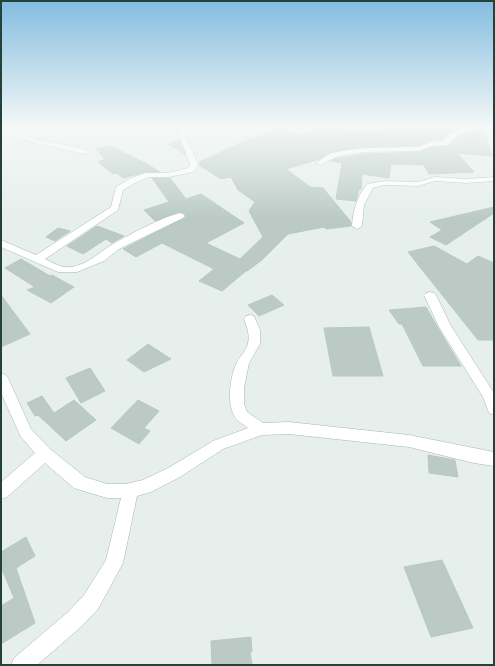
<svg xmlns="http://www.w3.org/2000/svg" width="495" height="666" viewBox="0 0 495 666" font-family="Arial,sans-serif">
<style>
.building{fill:#bbcac4;stroke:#b8c9c2}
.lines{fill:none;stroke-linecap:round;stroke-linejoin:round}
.minor-casing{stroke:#a8b8b2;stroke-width:1}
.minor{fill:#fff;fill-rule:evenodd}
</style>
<rect width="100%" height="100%" fill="#e6efeb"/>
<!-- building -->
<g class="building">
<path d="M325 126 340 131H393L386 126H467L452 131 442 140H430L419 146 365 147 331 152 320 159 286 169 310 187 323 188 351 222V226L326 229 324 227 288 234 262 260 247 271H246L222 291 199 281 214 269 162 243 136 257 123 249 186 217 184 213 180 212 155 221 144 210 169 202 152 178H170L186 199 201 194 244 223 206 243 240 259 263 237 249 211 255 202 238 190 231 177 221 179 199 165 201 164 199 162 245 141 283 128 297 135Z"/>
<path d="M480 130 485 132 492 156 457 153 474 172 429 174 424 165 391 164 389 178 362 174 361 189H359L356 201 336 199 342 163 331 161 337 158 365 154 420 152 431 147 448 146 460 136Z"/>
<path d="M180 140 185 154 168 144Z"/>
<path d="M111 146 145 163 160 172H145L123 178 117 173 113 174 98 162 105 159 96 149Z"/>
<path d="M494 207V213L446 245 430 237 442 230 430 222Z"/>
<path d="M97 226 124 236 112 243 106 239 83 254 67 246Z"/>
<path d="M58 228 70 231 55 241 46 237Z"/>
<path d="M434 246 467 264 478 256 494 263V340H478L408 252Z"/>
<path d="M21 259 50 276 52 275 74 287 51 303 27 290 35 287 5 268Z"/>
<path d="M1 295 30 334 1 347Z"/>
<path d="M272 295 284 305 259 316 248 305Z"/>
<path d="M426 307 438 328 461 366H423L402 324H399L389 310Z"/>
<path d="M369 327 383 376H333L324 328Z"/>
<path d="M148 344 171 359 144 372 127 360Z"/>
<path d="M90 368 105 391 81 403 66 378Z"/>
<path d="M42 396 54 413 74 400 96 420 66 441 38 415 35 416 27 403Z"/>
<path d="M138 400 159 411 144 428 150 431 139 444 111 428Z"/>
<path d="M428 455 455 460 458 477 429 473Z"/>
<path d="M26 537 35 556 16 568 35 623 1 644V606L14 598 1 567V552Z"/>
<path d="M442 560 473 628 431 637 404 567Z"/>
<path d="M251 637 252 652H250L252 665H212L211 641Z"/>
</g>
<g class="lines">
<!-- minor casing -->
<g class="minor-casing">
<g id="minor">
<path d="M1 126 34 139 80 148 89 152 85 154 34 143 1 131Z"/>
<path d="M179 126H185L184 132 198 164 194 172 168 177H149L137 182 123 190 118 210 45 259C50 261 58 266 64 267 83 269 98 253 113 244 131 234 160 218 180 213L183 214 185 216 183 218 119 249 104 261 77 272H58L1 247V240L36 255 111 207 116 187 131 178 145 173H168L188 168 190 164 178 132Z"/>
<path d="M473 126H490L494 129V134L484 127C468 132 458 131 448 145L431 146 420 151 365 152 349 154 336 157 320 165 316 163 331 153 349 150 365 148 419 147 430 142 443 141C451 130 460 129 473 126Z"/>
<path d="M435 177 466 179 494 177V181L466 183 435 181 418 186 384 185 373 188 364 205 362 226 357 229 352 226C353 210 357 197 367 184L384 181 418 182Z"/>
<path d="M430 292 434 293 436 295 451 326 494 393V415L489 413 483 397 439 327 424 295 426 293Z"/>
<path d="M250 315 254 316 260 330V344L249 363 244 388V404L247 412 263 423 289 422 409 435 494 452V466L474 463 409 447 289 434 262 435 223 449 180 477 151 492 137 496 123 563 98 609 82 626 37 665H11L14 658 68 612 84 595 106 560 121 498H107L74 488 45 463 7 497 1 499V482L35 453 21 437 1 393V373L6 375 8 378 31 429 50 449 85 477 107 484H126L143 480 170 467 213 441 248 428C245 425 241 423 238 421 225 408 230 376 237 362 240 356 247 350 248 343 250 335 247 327 244 319L246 316Z"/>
</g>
</g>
<!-- minor -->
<use href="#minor" class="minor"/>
</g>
<!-- sky -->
<linearGradient id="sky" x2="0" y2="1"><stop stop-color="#84bce0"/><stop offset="0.58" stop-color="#f4f8f6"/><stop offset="1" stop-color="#f4f8f6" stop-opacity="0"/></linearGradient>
<rect width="495" height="219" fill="url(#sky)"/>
<!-- border -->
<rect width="495" height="666" fill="none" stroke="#24423a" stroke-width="4"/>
</svg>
